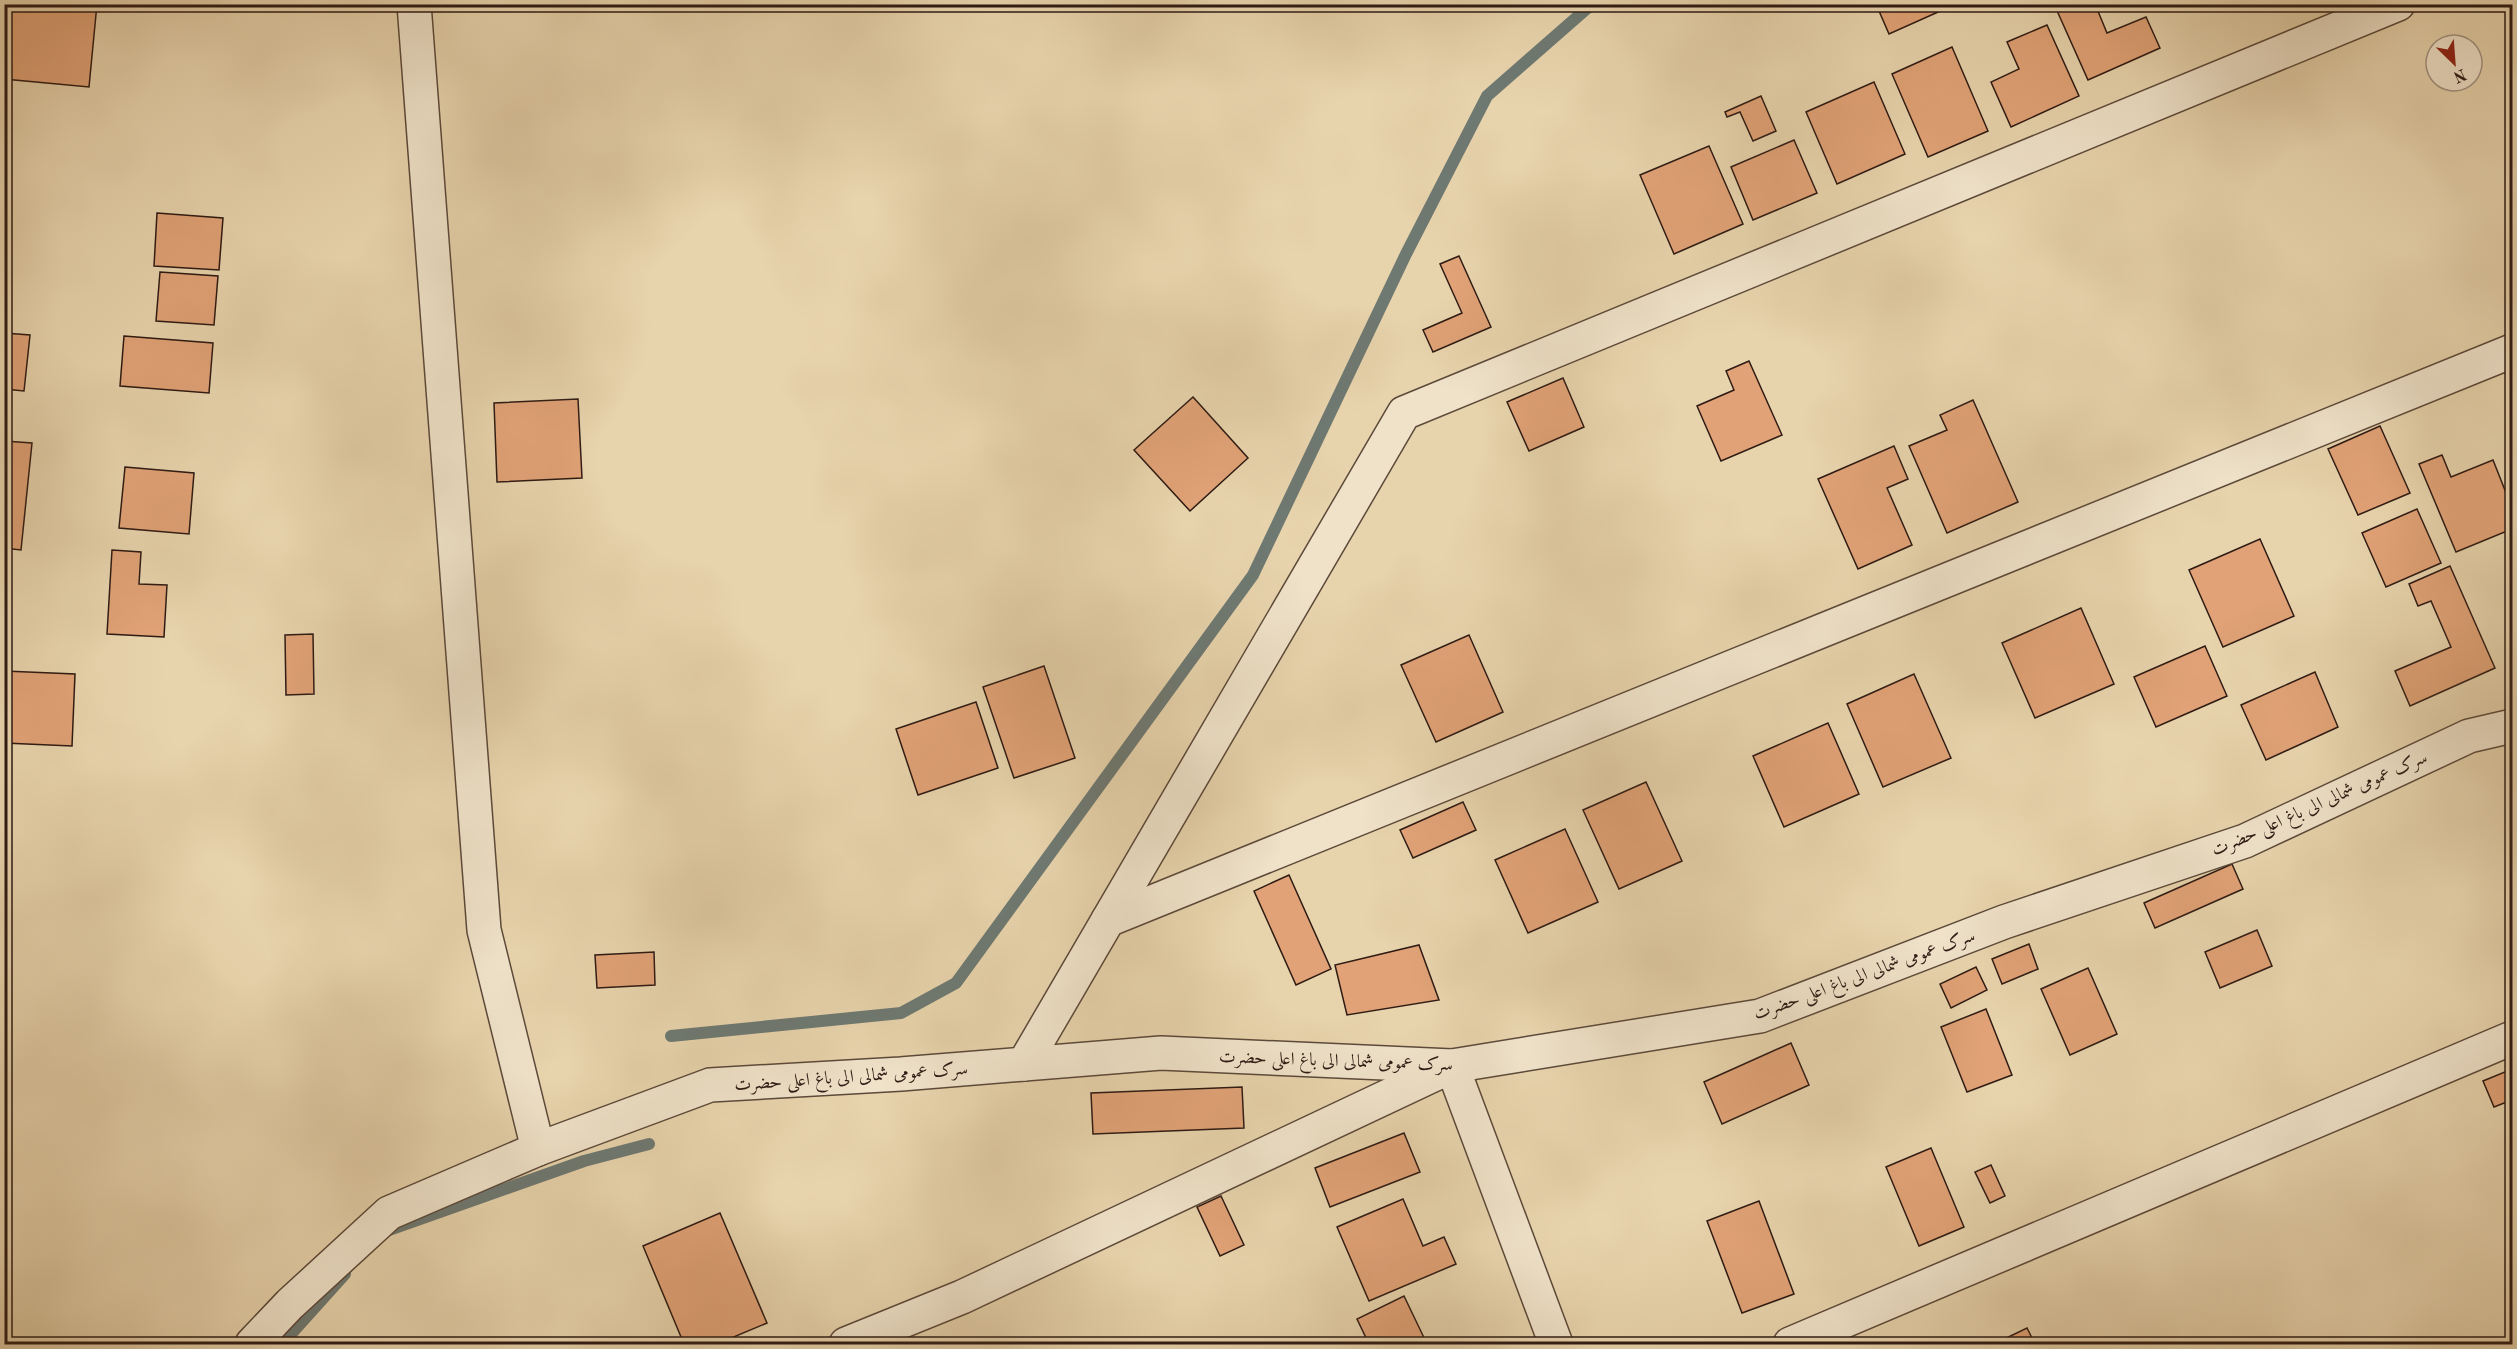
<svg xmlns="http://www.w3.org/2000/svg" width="2517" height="1349" viewBox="0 0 2517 1349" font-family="'Old Standard TT',Amiri,serif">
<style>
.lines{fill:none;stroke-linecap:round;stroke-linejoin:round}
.stream{stroke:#6e7972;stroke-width:12}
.building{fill:#e0a276;stroke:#2e1b14;stroke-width:1.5}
.minor-casing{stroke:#5c493a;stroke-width:36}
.tertiary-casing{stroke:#5c493a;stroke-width:36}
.minor{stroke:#efe2c9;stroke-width:33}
.tertiary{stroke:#efe2c9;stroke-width:33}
.labels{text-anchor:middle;stroke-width:5;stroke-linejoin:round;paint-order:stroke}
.street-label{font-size:18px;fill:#2e1b14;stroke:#efe2c9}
</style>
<rect width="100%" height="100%" fill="#e7d3ac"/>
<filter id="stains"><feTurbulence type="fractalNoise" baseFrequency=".00333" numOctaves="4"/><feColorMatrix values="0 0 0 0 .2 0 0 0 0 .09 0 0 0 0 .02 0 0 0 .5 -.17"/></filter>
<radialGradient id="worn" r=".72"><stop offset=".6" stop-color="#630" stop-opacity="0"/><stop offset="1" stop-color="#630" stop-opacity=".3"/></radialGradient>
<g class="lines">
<!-- stream -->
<g class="stream">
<path d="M671 1036 901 1013 956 983 1253 575 1406 254 1487 96 1592 4"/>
<path d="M386 1231 584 1161 649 1144"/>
<path d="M282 1344 345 1274"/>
</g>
</g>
<!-- building -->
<g class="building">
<path d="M8 4H97L89 87 4 79Z"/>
<path d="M1876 4H1946L1947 8 1889 34Z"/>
<path d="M2054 4H2095L2107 33 2146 17 2160 48 2088 80Z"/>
<path d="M2047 25 2079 96 2011 127 1991 82 2019 69 2007 42Z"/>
<path d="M1952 47 1988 131 1928 157 1892 74Z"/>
<path d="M1874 82 1905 154 1837 184 1806 112Z"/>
<path d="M1761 96 1776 131 1753 141 1740 112 1727 117 1725 112Z"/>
<path d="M1794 140 1817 193 1753 220 1731 167Z"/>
<path d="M1709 146 1743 224 1674 254 1640 175Z"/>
<path d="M157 213 223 218 219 270 154 266Z"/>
<path d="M1459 256 1491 327 1433 352 1423 330 1462 313 1440 264Z"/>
<path d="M160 272 218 276 214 325 156 321Z"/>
<path d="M4 333 30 335 24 391 4 389Z"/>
<path d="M124 336 213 343 209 393 120 386Z"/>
<path d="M1749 361 1782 435 1721 461 1697 406 1734 390 1726 371Z"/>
<path d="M1563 378 1584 427 1529 451 1507 402Z"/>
<path d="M1193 397 1248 458 1190 511 1134 450Z"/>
<path d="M578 399 582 478 497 482 494 403Z"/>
<path d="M1973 400 2018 502 1947 533 1909 446 1947 430 1940 415Z"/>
<path d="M2380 426 2410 493 2358 515 2328 449Z"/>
<path d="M4 441 32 443 21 550 4 548Z"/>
<path d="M1894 446 1908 479 1887 488 1912 545 1858 569 1818 479Z"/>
<path d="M2442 455 2451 477 2493 460 2512 508V529L2456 552 2419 464Z"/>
<path d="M125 467 194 473 189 534 119 528Z"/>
<path d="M2417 509 2441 563 2386 587 2362 533Z"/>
<path d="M2260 539 2294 616 2223 647 2189 570Z"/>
<path d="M112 550 141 552 139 584 167 585 164 637 107 634Z"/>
<path d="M2450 566 2495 668 2410 706 2395 671 2451 647 2431 601 2418 606 2409 584Z"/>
<path d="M2081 608 2114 684 2035 718 2002 643Z"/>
<path d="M313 634 314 694 286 695 285 635Z"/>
<path d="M1469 635 1503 712 1436 742 1401 665Z"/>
<path d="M2205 646 2227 696 2156 727 2134 677Z"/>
<path d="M1044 666 1075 758 1014 778 983 687Z"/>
<path d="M4 671 75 674 72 746 4 743Z"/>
<path d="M2315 672 2338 727 2266 760 2241 705Z"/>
<path d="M1914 674 1951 758 1883 787 1847 704Z"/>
<path d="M976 702 998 768 918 795 896 729Z"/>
<path d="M1828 723 1859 794 1784 827 1753 756Z"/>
<path d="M1646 782 1682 861 1619 889 1583 810Z"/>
<path d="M1463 802 1476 830 1413 858 1400 830Z"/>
<path d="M1565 829 1598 902 1528 933 1495 860Z"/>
<path d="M2232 864 2243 889 2155 928 2144 903Z"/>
<path d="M1289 875 1331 969 1296 985 1254 891Z"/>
<path d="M2257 930 2272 966 2220 988 2205 952Z"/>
<path d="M2029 944 2038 969 2002 984 1992 959Z"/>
<path d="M1419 945 1439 1000 1347 1015 1335 965Z"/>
<path d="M654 952 655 985 597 988 595 955Z"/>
<path d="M1976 967 1987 990 1951 1008 1940 984Z"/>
<path d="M2088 968 2117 1034 2070 1055 2041 989Z"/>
<path d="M1986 1009 2012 1075 1967 1092 1941 1027Z"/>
<path d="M1791 1043 1809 1085 1722 1124 1704 1082Z"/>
<path d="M2512 1069V1100L2494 1107 2483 1081Z"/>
<path d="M1242 1087 1244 1128 1093 1134 1091 1093Z"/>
<path d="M1404 1133 1420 1172 1330 1207 1315 1168Z"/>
<path d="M1931 1148 1964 1227 1919 1246 1886 1167Z"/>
<path d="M1991 1165 2005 1196 1990 1203 1975 1172Z"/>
<path d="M1221 1196 1244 1245 1220 1256 1197 1207Z"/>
<path d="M1403 1199 1423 1246 1444 1237 1456 1264 1369 1301 1337 1227Z"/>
<path d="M1759 1201 1794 1294 1742 1313 1707 1221Z"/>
<path d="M720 1213 767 1323 717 1344H684L643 1246Z"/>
<path d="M1404 1296 1427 1344H1369L1357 1319Z"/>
<path d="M2027 1328 2035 1344H1997L1996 1343Z"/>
</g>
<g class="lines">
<!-- minor casing -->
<g class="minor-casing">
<g id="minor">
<path d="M414 4 484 930 538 1149"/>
<path d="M1108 920 1404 413 2398 4"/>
<path d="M1024 1064 1108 920 2512 351"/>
<path d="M846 1344 962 1297 1452 1066 1556 1344"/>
<path d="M1790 1344 2512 1038"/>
</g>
</g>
<!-- tertiary casing -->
<g class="tertiary-casing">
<path id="tertiary" d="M252 1344 290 1304 389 1213 538 1149 710 1085 901 1074 1161 1053 1452 1066 1760 1016 2004 922 2245 841 2469 736 2512 726"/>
</g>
<!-- minor -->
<use href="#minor" class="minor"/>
<!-- tertiary -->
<use href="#tertiary" class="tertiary"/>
</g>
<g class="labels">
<!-- street labels -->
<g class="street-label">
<text transform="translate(2319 803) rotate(-24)" y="6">سرک عمومی شمالی الی باغ اعلی حضرت</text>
<text transform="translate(1864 974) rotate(-20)" y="6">سرک عمومی شمالی الی باغ اعلی حضرت</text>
<text transform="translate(1336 1060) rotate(2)" y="6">سرک عمومی شمالی الی باغ اعلی حضرت</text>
<text transform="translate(851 1076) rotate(-4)" y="6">سرک عمومی شمالی الی باغ اعلی حضرت</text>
</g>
</g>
<!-- margin -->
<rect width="2517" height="1349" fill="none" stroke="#e7d3ac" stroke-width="24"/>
<rect x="6" y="6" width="2505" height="1337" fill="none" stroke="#2e1b14" stroke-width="3"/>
<rect x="12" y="12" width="2493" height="1325" fill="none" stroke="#2e1b14" stroke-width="1.5"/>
<!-- north arrow -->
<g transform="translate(2454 63) rotate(155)"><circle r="28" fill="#efe2c9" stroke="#a29281" stroke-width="1.5"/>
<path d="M0-4.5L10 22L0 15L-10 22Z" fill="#8f2418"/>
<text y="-9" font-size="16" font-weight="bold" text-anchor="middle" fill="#2e1b14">N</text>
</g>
<rect width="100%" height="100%" filter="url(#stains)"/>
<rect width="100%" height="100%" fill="url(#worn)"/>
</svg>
